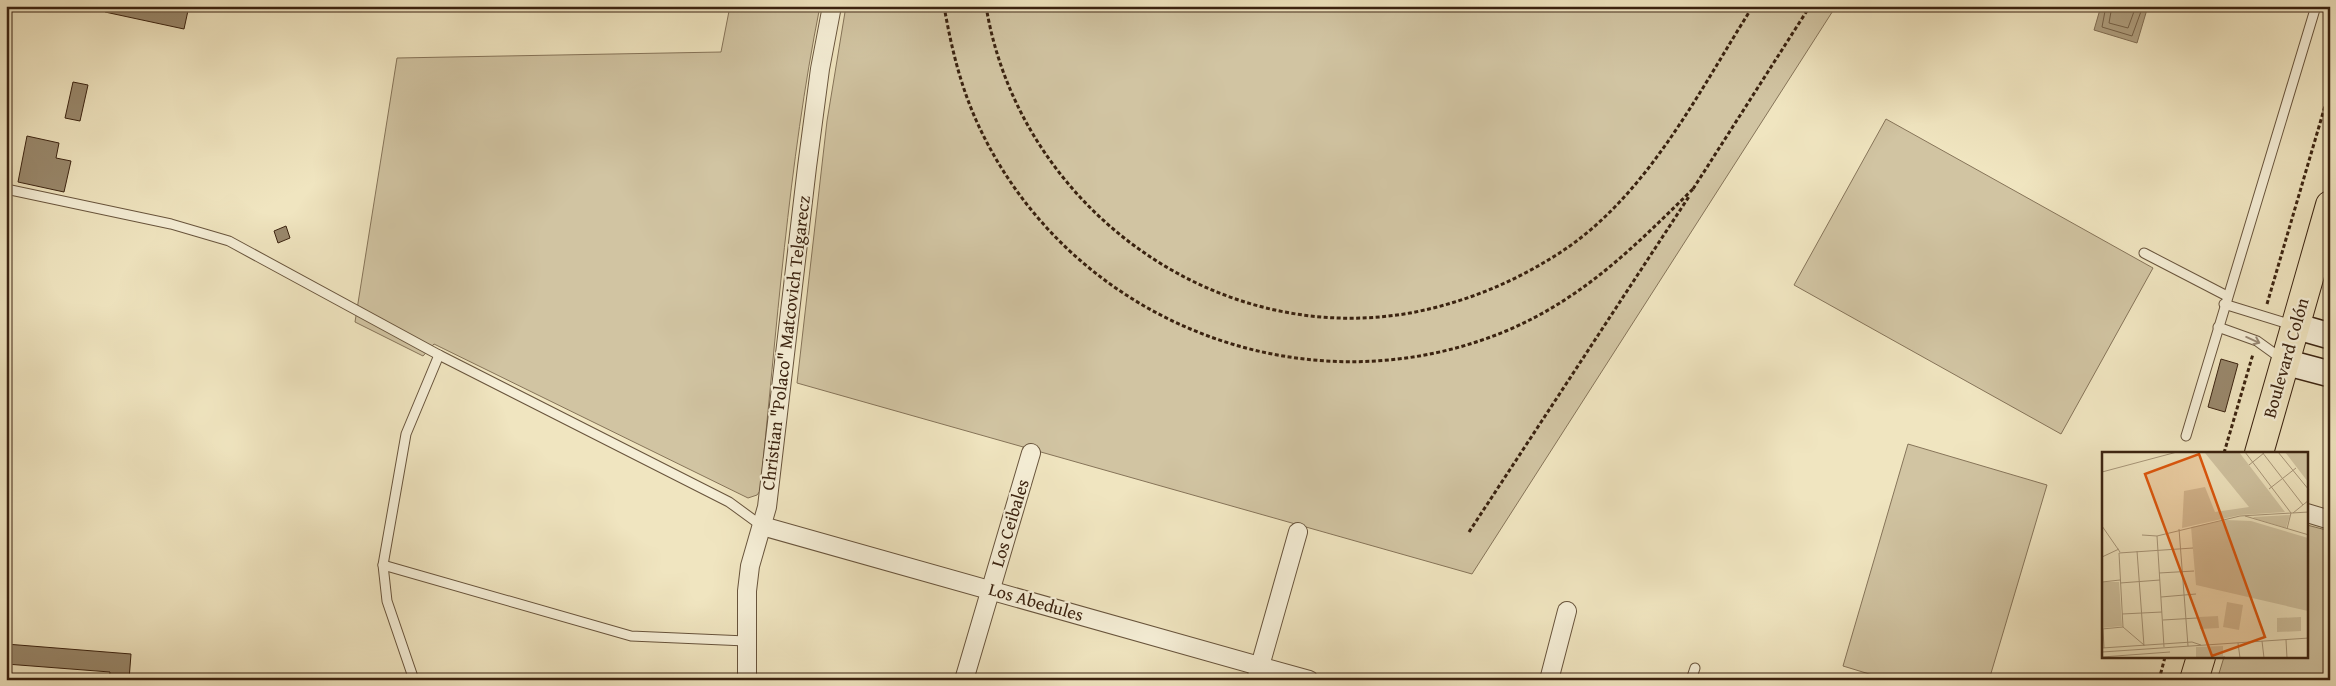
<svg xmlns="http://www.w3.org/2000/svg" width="2336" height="686" viewBox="0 0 2336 686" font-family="'Gentium Book Plus',serif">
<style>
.green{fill:#d1c4a2;stroke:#867459}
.water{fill:#b2a384;stroke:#827056}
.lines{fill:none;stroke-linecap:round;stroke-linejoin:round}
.shore{stroke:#76634a;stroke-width:1}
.building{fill:#99886c;stroke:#3b2310}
.lane-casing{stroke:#68543c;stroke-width:11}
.street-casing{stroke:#68543c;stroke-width:20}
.secondary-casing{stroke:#3b2310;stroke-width:28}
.highway-casing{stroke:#3b2310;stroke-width:30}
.path{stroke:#3b2310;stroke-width:3;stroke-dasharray:4 2.5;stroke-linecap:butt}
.lane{stroke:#f5eed6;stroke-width:9}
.street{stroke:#f5eed6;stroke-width:18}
.secondary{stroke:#f5eed6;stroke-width:25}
.highway{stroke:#f0e5c0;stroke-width:28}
.oneway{stroke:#988873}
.labels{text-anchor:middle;stroke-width:4.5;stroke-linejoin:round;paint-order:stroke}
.street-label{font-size:18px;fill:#3b2310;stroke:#f5eed6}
.inset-road{fill:none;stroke:#a8977a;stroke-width:1}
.view{fill:#df560c;fill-opacity:0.15;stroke:#df560c;stroke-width:2.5}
.inset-edge{fill:none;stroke:#3b2310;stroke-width:2.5}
</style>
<rect width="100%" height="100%" fill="#f0e5c0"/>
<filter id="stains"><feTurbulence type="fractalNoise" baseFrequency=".004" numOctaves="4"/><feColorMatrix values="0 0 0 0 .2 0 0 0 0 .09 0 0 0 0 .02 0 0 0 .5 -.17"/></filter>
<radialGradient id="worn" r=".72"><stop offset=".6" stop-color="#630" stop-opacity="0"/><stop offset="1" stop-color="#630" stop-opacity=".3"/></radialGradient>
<!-- green -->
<g class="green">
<path d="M730 6H820C788 166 777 329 760 491L757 495 748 498 434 344 423 356 355 322 397 58 721 52Z"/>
<path d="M846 6H1836L1472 574 797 383 827 121Z"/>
<path d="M1886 119 2153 268 2061 434 1794 285Z"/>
<path d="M1908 444 2047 485 1989 680H1889L1843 666Z"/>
<path d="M2307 525 2330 531V680H2217L2224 657H2307Z"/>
</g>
<!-- water -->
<path class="water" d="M2101 6H2148L2137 43 2094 30Z"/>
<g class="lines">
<!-- shore -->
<g class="shore">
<path d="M2106 6 2102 27 2132 36 2143 6"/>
<path d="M2112 6 2109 23 2128 28 2136 6"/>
</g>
</g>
<!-- building -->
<g class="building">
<path d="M105 6H189L184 29 105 12Z"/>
<path d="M73 82 88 85 80 121 65 118Z"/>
<path d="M27 136 59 143 56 158 71 161 64 192 18 182Z"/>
<path d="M286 226 290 238 278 243 274 231Z"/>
<path d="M2221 359 2238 364 2225 412 2208 407Z"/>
<path d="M6 644 131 654 129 680H109L110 672 6 664Z"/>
</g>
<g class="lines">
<!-- lane casing -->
<g class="lane-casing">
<g id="lane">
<path d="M6 189 171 224 229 241 439 355 729 502 762 526"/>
<path d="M2144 253 2227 296"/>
<path d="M2224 304 2292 325"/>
<path d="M2218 327 2257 341 2282 359"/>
<path d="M2186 436 2316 6"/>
<path d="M383 565 631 636 746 641"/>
<path d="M414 680 387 601 383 565 406 434 439 355"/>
<path d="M1691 680 1695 668"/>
</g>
</g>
<!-- street casing -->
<g class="street-casing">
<g id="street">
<path d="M2307 513 2330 520"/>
<path d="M762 526 1309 680"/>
<path d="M747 680V591L750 566 767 507 807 167 820 69 832 6"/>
<path d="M964 680 1031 453"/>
<path d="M1256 680 1298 532"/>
<path d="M1549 680 1567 611"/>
</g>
</g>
<!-- secondary casing -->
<g class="secondary-casing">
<g id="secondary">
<path d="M2295 326 2330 336"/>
<path d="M2285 362 2330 374"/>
</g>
</g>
<!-- highway casing -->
<g class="highway-casing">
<g id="highway">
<path d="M2259 453 2330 205"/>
<path d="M2194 680 2201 657"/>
</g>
</g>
<!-- path -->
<g class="path">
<path d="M944 6C951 46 960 84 976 120 1066 321 1303 415 1506 331 1584 298 1635 246 1694 188"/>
<path d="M986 6C1018 203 1211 348 1410 313 1464 303 1515 282 1561 252 1648 195 1699 91 1753 6"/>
<path d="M1693 189 1810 6"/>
<path d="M2267 304 2330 89"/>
<path d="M2224 453 2253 354"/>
<path d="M1469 532 1690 195"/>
<path d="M2159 680 2165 657"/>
</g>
<!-- lane -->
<use href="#lane" class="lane"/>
<!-- street -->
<use href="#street" class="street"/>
<!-- secondary -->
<use href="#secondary" class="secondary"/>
<!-- highway -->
<use href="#highway" class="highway"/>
</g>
<!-- one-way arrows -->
<defs><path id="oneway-shaft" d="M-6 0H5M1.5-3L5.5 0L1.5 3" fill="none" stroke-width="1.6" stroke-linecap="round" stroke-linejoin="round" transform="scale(1.25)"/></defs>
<use class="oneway" href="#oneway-shaft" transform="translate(2253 340) rotate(24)"/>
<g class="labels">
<!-- street labels -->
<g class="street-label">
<text transform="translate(786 343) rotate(-83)" y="6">Christian "Polaco" Matcovich Telgarecz</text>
<text transform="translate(2286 358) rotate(-74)" y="6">Boulevard Colón</text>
<text transform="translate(1010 523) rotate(-73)" y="6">Los Ceibales</text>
<text transform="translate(1036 602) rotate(16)" y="6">Los Abedules</text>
</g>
</g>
<!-- overview -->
<g transform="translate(2102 452)">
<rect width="206" height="206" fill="#f0e5c0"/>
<path d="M183 0H206V30ZM103 1 137 0 183 60 138 63 80 76 82 39 103 35 113 60 147 55ZM188 63 184 76 151 66 152 65ZM124 68 149 69 206 86V159L94 133 89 75ZM0 130H17L20 174 0 176ZM125 150 141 153 137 178 121 175ZM116 164 117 176 98 177 97 165ZM199 165V179L175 180V166ZM121 194V204L94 206V195Z" fill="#d1c4a2"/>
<path class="inset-road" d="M143 0 189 61M160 0 201 53M176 0 207 38M147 13 162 1M0 20 75 0M167 37 194 16M191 61 207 48M143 64 207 83M0 74 18 100M77 77 86 194M185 77 189 61M40 83 55 84 62 195M55 84 138 64 207 60M35 99 42 194M0 105 17 97M57 121 92 119M0 130 18 128M18 131 58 128M59 145 94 142M20 162 60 160M61 168 95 166M0 177 21 175M1 177 2 196M184 188 185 206M160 189 162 206M136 191 138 206M42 193 21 175 17 101 91 96M0 196 90 190 99 193M0 200 207 186M0 205 68 200M107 206 123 205"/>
<path class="view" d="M97 2 163 185 110 204 43 22Z"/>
<rect width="206" height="206" class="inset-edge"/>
</g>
<!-- margin -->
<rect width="2336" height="686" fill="none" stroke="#f0e5c0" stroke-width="25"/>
<rect x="8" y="8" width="2321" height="671" fill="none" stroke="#3b2310" stroke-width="2.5"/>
<rect x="12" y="12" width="2311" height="661" fill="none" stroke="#3b2310"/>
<rect width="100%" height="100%" filter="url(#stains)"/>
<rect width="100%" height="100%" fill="url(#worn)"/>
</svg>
